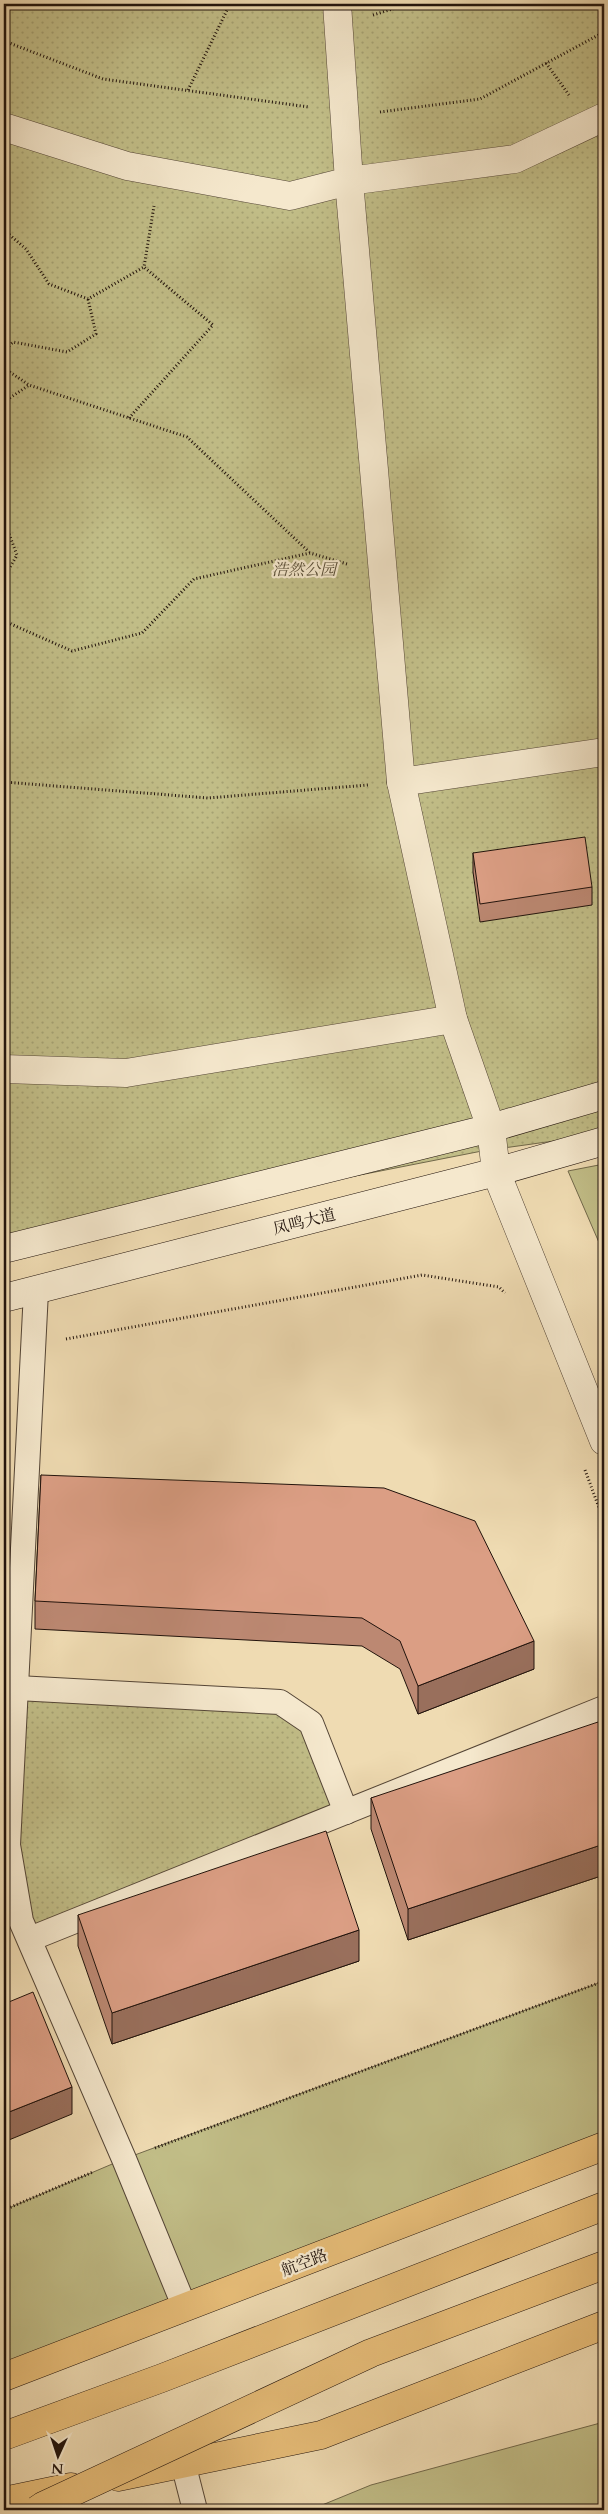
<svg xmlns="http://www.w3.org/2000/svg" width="608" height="2514" viewBox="0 0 608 2514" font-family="Cardo,'Noto Serif SC',serif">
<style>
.grass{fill:#c1bd87;stroke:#71684a}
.park{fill:url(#park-dots);stroke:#71684a}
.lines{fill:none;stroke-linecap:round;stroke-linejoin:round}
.lane-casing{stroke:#544536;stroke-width:26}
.street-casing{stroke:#544536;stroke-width:29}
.secondary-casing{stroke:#21130c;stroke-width:29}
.primary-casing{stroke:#21130c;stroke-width:29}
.path{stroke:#21130c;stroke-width:3;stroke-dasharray:1 2.5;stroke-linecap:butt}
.lane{stroke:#f5e8cd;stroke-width:24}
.street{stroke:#f5e8cd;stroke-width:28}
.secondary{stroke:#f5e8cd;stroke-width:28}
.primary{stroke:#e8be79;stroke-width:28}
.primary-bridge-casing{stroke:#21130c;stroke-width:29;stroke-linecap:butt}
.primary-bridge{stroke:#e8be79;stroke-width:28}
.wall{fill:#bc8872;stroke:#21130c}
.shaded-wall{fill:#996f5c;stroke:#21130c}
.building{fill:#db9e84;stroke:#21130c}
.labels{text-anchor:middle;stroke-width:4.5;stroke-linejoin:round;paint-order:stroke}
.park-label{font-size:16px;font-style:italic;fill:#594e37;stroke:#f5e8cd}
.street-label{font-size:16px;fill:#21130c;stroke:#f5e8cd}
</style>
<defs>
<pattern id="park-dots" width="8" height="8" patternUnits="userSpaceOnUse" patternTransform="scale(1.25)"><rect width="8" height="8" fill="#c1bd87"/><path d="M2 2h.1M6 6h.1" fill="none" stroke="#a6a273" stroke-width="1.8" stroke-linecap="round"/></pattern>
</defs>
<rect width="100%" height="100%" fill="#efdbb2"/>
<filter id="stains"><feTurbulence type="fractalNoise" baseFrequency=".004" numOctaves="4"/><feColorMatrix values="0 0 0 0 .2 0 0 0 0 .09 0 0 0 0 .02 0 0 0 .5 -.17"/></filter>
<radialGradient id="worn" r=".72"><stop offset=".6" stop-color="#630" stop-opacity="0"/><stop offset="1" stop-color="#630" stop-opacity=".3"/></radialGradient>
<!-- grass -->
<g class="grass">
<path d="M604 1164V1254L568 1171Z"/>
<path d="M604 1981V2145L4 2376V2210L124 2159Z"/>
<path d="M604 2422V2510H310L371 2485Z"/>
</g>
<!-- park -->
<g class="park">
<path d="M4 4H604V1134L482 1151 4 1245Z"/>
<path d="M17 1688 280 1702 311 1723 346 1812 30 1939 21 1921Z"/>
</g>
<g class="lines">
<!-- lane casing -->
<g class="lane-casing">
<g id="lane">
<path d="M36 1291 8 1845 21 1921 124 2159 185 2308"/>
<path d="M17 1688 280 1702 311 1723 346 1812"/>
<path d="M30 1939 604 1708"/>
<path d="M183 2463 195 2510"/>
</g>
</g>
<!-- street casing -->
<g class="street-casing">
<g id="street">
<path d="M604 117 515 159 349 181 401 782 604 752"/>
<path d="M4 127 127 166 290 196 349 181 337 4"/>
<path d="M401 782 453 1019 491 1128 496 1172 604 1441"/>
<path d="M4 1069 126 1073 453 1019"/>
</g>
</g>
<!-- secondary casing -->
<g class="secondary-casing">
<g id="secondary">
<path d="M4 1249 491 1128 604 1095"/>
<path d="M4 1298 496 1172 604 1141"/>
</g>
</g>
<!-- primary casing -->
<g class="primary-casing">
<g id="primary">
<path d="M4 2377 604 2146"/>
<path d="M4 2436 162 2378 604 2206"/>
<path d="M118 2477 321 2435 604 2325"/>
<path d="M4 2501 71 2487"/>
</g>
</g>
<!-- path -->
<g class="path">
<path d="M373 15 409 4"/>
<path d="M4 41 103 79 309 107"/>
<path d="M546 63 569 95"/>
<path d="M188 90 230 4"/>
<path d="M380 112 480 99 604 32"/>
<path d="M4 230 26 249 49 284 88 299 144 267"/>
<path d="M4 351 13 342 67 352 96 334 88 299"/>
<path d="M4 368 29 385"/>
<path d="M4 402 29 385 187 437 309 552"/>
<path d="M129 418 213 325 144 267 154 206"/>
<path d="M4 521 17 555 4 578"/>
<path d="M4 621 72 651 142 633 194 579 310 553 347 564"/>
<path d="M4 782 208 798 368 785"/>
<path d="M66 1339 422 1275 499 1287 505 1293"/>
<path d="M585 1470 604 1521"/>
<path d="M155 2148 604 1981"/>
<path d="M4 2210 93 2172"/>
</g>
<!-- lane -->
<use href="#lane" class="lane"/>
<!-- street -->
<use href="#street" class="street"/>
<!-- secondary -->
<use href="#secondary" class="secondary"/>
<!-- primary -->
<use href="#primary" class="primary"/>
<!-- primary-bridge casing -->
<g class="primary-bridge-casing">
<path id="primary-bridge" d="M37 2510 43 2506 371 2353 604 2265"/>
</g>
<!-- primary-bridge -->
<use href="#primary-bridge" class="primary-bridge"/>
</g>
<!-- wall -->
<g class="wall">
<path d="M603 783H604V811L603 801Z"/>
<path d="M473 853 592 887V905L480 922 473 872Z"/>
<path d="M41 1475 534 1669 418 1714 400 1669 362 1646 35 1629V1601Z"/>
<path d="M604 1740V1875L408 1940 371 1829V1798Z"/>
<path d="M78 1915 359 1961 112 2044 78 1946Z"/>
</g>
<!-- shaded-wall -->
<g class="shaded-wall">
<path d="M534 1641V1669L418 1714V1686Z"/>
<path d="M604 1844V1875L408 1940V1909Z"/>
<path d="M359 1930V1961L112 2044V2013Z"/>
<path d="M72 2087V2114L4 2142V2114Z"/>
</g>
<!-- building -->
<g class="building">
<path d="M603 783H604V793Z"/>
<path d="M585 837 592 887 480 904 473 853Z"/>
<path d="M41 1475 384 1488 475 1521 534 1641 418 1686 400 1641 362 1618 35 1601Z"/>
<path d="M598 1722 604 1740V1844L408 1909 371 1798Z"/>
<path d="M326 1831 359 1930 112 2013 78 1915Z"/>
<path d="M33 1992 72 2087 4 2114V2004Z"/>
</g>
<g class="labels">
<!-- park labels -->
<g class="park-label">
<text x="304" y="575">浩然公园</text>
</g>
<!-- street labels -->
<g class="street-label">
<text transform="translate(304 1221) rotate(-14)" y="6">凤鸣大道</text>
<text transform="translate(304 2262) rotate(-21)" y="6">航空路</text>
</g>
</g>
<!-- margin -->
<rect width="608" height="2514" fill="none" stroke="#efdbb2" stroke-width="20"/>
<rect x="5" y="5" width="598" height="2504" fill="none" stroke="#21130c" stroke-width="2.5"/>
<rect x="10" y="10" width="588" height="2494" fill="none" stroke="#21130c"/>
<!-- north arrow -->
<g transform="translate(58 2456) rotate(183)" stroke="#f5e8cd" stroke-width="4" paint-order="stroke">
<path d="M0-4L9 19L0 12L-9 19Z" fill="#21130c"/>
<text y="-8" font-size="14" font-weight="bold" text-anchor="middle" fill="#21130c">N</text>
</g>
<rect width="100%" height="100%" filter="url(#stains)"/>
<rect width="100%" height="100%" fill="url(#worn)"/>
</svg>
